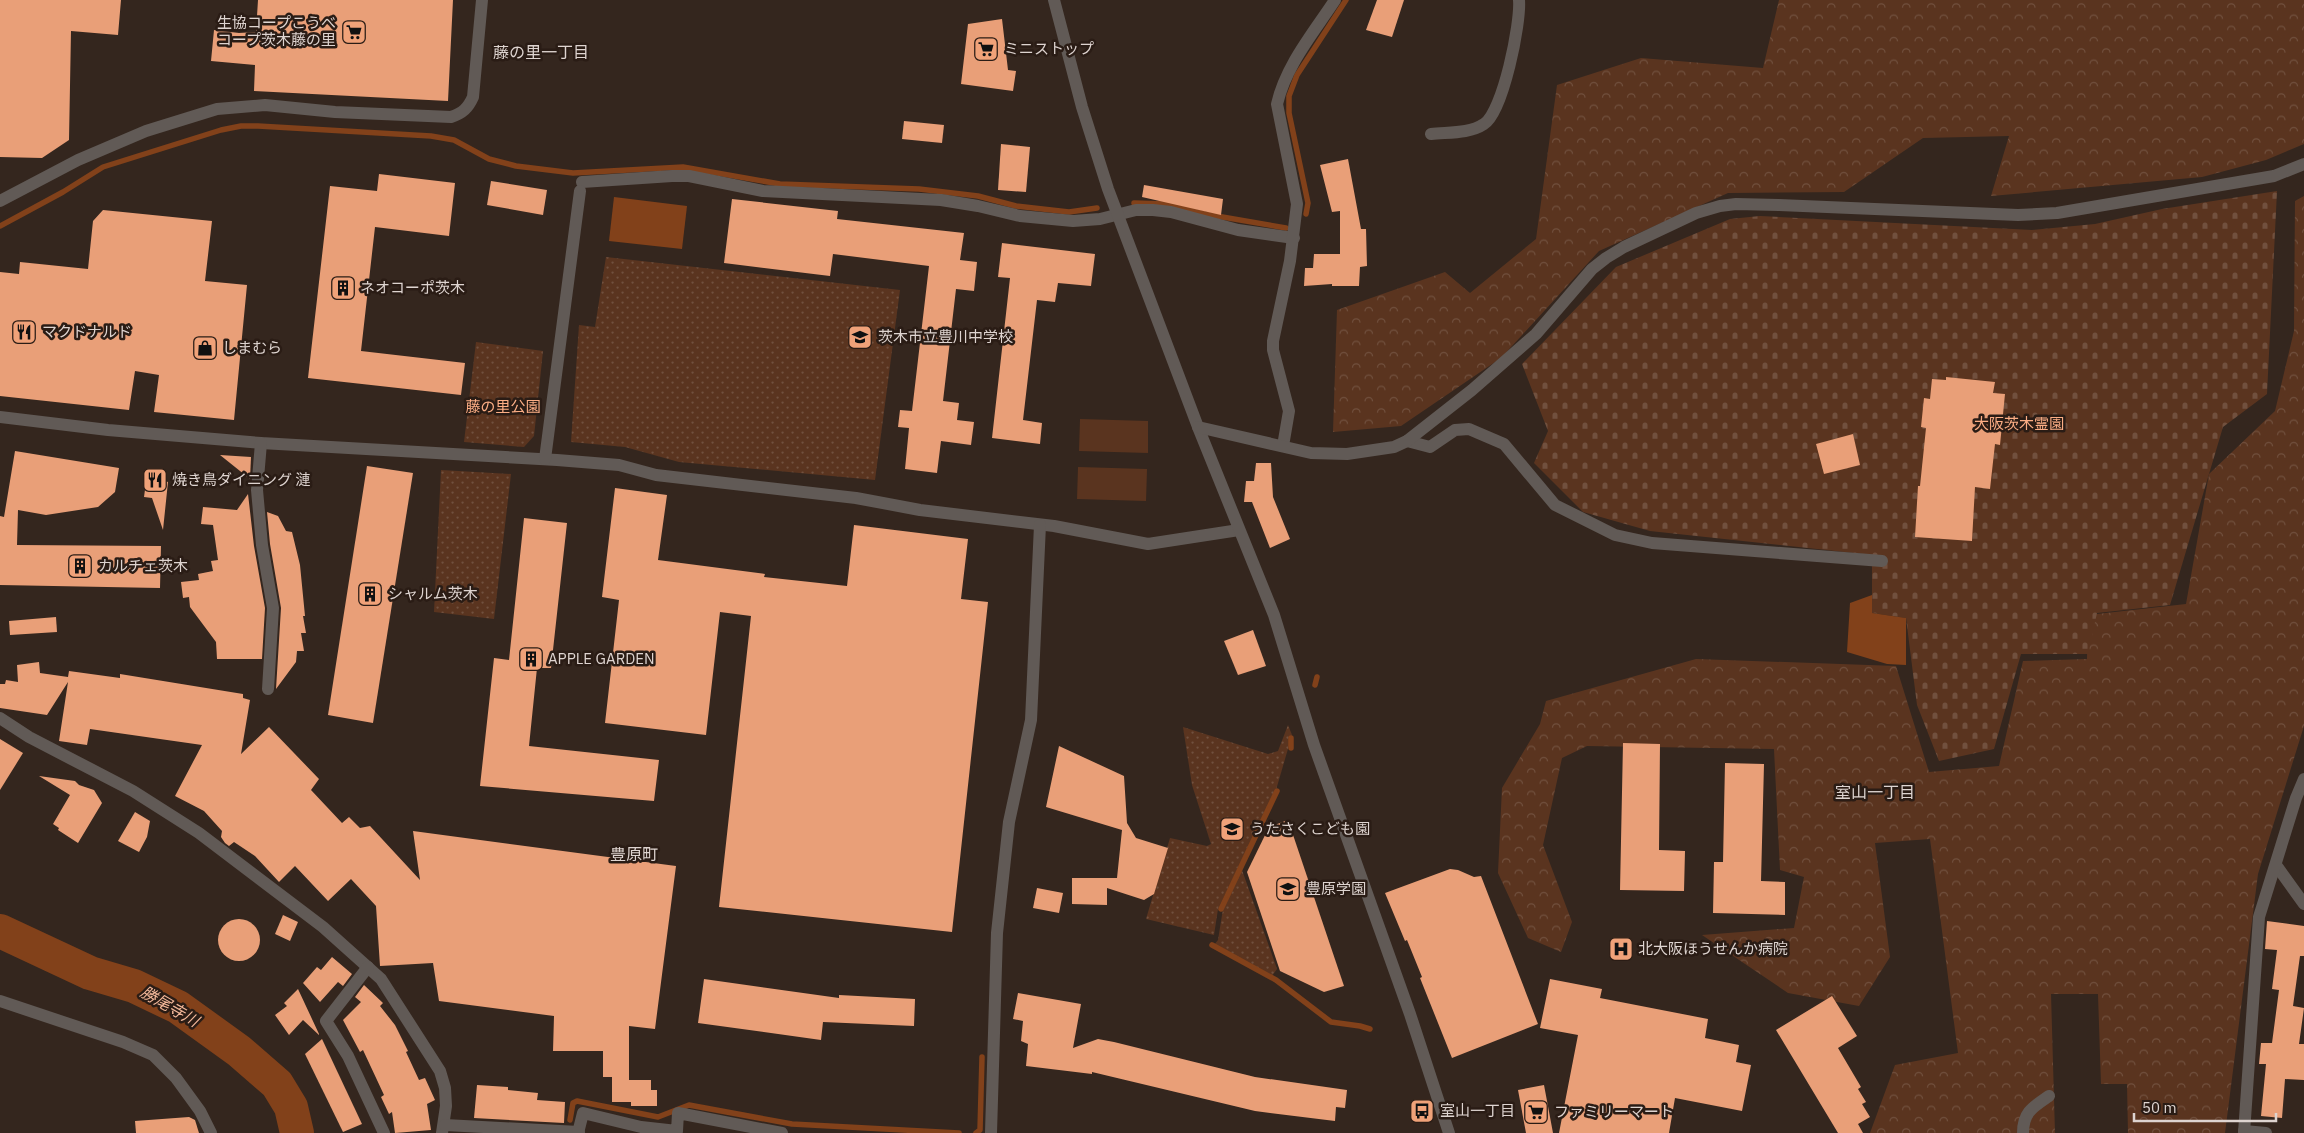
<svg xmlns="http://www.w3.org/2000/svg" width="2304" height="1133" viewBox="0 0 2304 1133" font-family="'IBM Plex Sans','Noto Sans JP',sans-serif">
<style>
.grass{fill:url(#grass-dots)}
.forest{fill:url(#forest-crowns)}
.cemetery{fill:url(#cemetery-stones)}
.pitch{fill:#5a341f}
.water{fill:#82411a}
.lines{fill:none;stroke-linecap:round;stroke-linejoin:round}
.stream{stroke:#82411a;stroke-width:5.5}
.river{stroke:#82411a;stroke-width:34}
.building{fill:#e99f78}
.minor{stroke:#615a56;stroke-width:12}
.tertiary{stroke:#615a56;stroke-width:12}
.labels{text-anchor:middle;stroke-width:5;stroke-linejoin:round;paint-order:stroke}
.poi-label{font-size:15px;fill:#ded4d0;stroke:#2a1c15;text-anchor:start}
.park-label{font-size:15px;fill:#fcae85;stroke:#2a1c15}
.neighbourhood-label{font-size:16px;fill:#ded4d0;stroke:#2a1c15}
.water-label{font-size:16px;font-style:italic;fill:#f4b99b;stroke:#2a1c15}
</style>
<defs>
<pattern id="grass-dots" width="8" height="8" patternUnits="userSpaceOnUse" patternTransform="scale(1.25)"><rect width="8" height="8" fill="#5a341f"/><path d="M2 2h.1M6 6h.1" fill="none" stroke="#71503e" stroke-width="1.8" stroke-linecap="round"/></pattern>
<pattern id="forest-crowns" width="20" height="18" patternUnits="userSpaceOnUse" patternTransform="scale(1.25)"><rect width="20" height="18" fill="#5a341f"/><path d="M2 6a3 3 0 1 1 6 0M12 15a3 3 0 1 1 6 0" fill="none" stroke="#71503e"/></pattern>
<pattern id="cemetery-stones" width="16" height="16" patternUnits="userSpaceOnUse" patternTransform="scale(1.25)"><rect width="16" height="16" fill="#5a341f"/><path d="M2 7V4a2 2 0 0 1 4 0v3zM10 15v-3a2 2 0 0 1 4 0v3z" fill="#71503e"/></pattern>
</defs>
<rect width="100%" height="100%" fill="#34261e"/>
<!-- grass -->
<g class="grass">
<path d="M606 257 900 290 875 480 679 462 625 447 571 442 579 325 595 327Z"/>
<path d="M476 342 543 351 534 436 524 447 464 442Z"/>
<path d="M441 470 511 474 494 619 434 612Z"/>
<path d="M1288 725 1292 735 1276 790 1218 909 1214 935 1146 919 1170 838 1207 846 1211 844 1192 785 1183 727 1268 754 1278 751Z"/>
<path d="M1242 870 1277 969 1272 976 1214 945 1218 940 1223 909Z"/>
</g>
<!-- forest -->
<g class="forest">
<path d="M1779 0H2304V144L2266 160 2202 177 1991 196 2009 136 1923 138 1844 192 1728 193 1599 251 1501 358 1401 426 1333 432 1337 310 1445 272 1470 293 1536 239 1557 85 1641 58 1763 68Z"/>
<path d="M2304 196V726L2258 874 2225 1133H2128L2127 1084H2101L2098 994H2051L2055 1133H1870L1895 1065 1958 1053 1930 839 1875 843 1890 957 1859 1006 1788 993 1702 935 1794 928 1804 877 1780 870 1774 749 1587 746 1562 758 1543 845 1572 922 1561 952 1528 938 1498 873 1502 788 1540 724 1546 701 1696 659 1896 666 1929 772 1999 766 2023 661 2087 659 2088 615 2186 604 2209 474 2275 411 2294 331 2295 201Z"/>
</g>
<!-- cemetery -->
<path class="cemetery" d="M2277 191 2267 394 2223 427 2170 605 2097 613 2088 654H2021L1994 749 1939 761 1917 705 1906 618 1872 613V555L1650 531 1583 512 1534 463 1548 431 1522 364 1616 267 1730 219 1760 216 2032 230 2095 224 2162 209Z"/>
<!-- pitch -->
<g class="pitch">
<path d="M1080 419 1148 421V453L1079 451Z"/>
<path d="M1078 467 1147 469 1146 501 1077 499Z"/>
</g>
<!-- water -->
<g class="water">
<path d="M614 197 687 206 682 249 609 241Z"/>
<path d="M1872 595V613L1906 618V665L1887 664 1847 652 1850 603Z"/>
</g>
<g class="lines">
<!-- stream -->
<g class="stream">
<path d="M1134 203 1167 204 1205 214 1286 228"/>
<path d="M1306 214 1308 203 1289 113V96L1297 75 1346 0"/>
<path d="M0 226 63 192 103 167 221 130 241 126H258L431 136 454 140 489 159 516 166 573 173 683 167 780 184 919 189 978 196 1016 206 1069 212 1097 208"/>
<path d="M1315 685 1317 677"/>
<path d="M1291 748V738"/>
<path d="M1221 909 1277 791"/>
<path d="M1212 945 1276 980 1331 1022 1360 1026 1370 1029"/>
<path d="M570 1120 573 1103 577 1101 658 1117 689 1105 792 1124 959 1133"/>
<path d="M976 1133 980 1130 982 1057"/>
</g>
<!-- river -->
<path class="river" d="M0 931 90 973 134 986 178 1007 239 1051 277 1084 291 1107 297 1133"/>
</g>
<!-- building -->
<g class="building">
<path d="M0 0H121L118 35 71 31 69 140 42 158 0 157Z"/>
<path d="M258 0H453L448 101 254 91 255 65 211 61 214 30 239 33 256 32Z"/>
<path d="M1377 0H1404L1392 37 1366 30Z"/>
<path d="M1002 19 1008 70 1016 71 1013 91 961 84 968 24Z"/>
<path d="M904 121 944 125 942 143 902 139Z"/>
<path d="M1001 144 1030 147 1026 192 998 190Z"/>
<path d="M1348 159 1361 229H1366L1367 266 1360 267 1359 286H1332V284L1304 286 1305 268H1313L1314 254H1340V211L1332 212 1320 165Z"/>
<path d="M379 174 455 183 449 236 375 227 361 351 465 363 461 395 308 378 330 186 377 191Z"/>
<path d="M491 181 547 190 543 215 487 205Z"/>
<path d="M1144 185 1223 199 1221 215 1142 197Z"/>
<path d="M732 199 838 211 837 219 964 233 960 260 977 262 974 291 956 289 943 401 959 403 957 420 974 422 971 445 941 441 937 473 905 469 909 428 898 427 900 410 912 411 929 266 833 254 830 276 724 263Z"/>
<path d="M103 210 212 221 205 281 247 285 234 420 154 412 159 375 135 371 129 410 0 396V272L19 274 20 262 88 269 93 221Z"/>
<path d="M1002 243 1095 254 1091 286 1058 283 1055 302 1037 300 1023 420 1042 423 1040 444 992 438 1010 278 998 277Z"/>
<path d="M1946 377 1995 382 1993 393 2005 394 2000 445 1995 444 1990 489 1975 487 1972 541 1915 537 1918 486H1920L1926 428 1921 427 1924 398 1930 399 1932 379 1946 380Z"/>
<path d="M1853 434 1860 465 1824 474 1816 444Z"/>
<path d="M15 451 119 468 115 492 98 507 46 515 18 510 17 545 161 546 160 588 0 585V516L4 517Z"/>
<path d="M220 455 251 457 250 479Z"/>
<path d="M1256 463H1271L1273 497 1290 539 1270 548 1252 502H1244L1246 481H1254Z"/>
<path d="M367 466 413 473 373 723 328 715Z"/>
<path d="M147 475 168 482 163 530 152 498 144 497Z"/>
<path d="M615 488 667 495 658 560 765 574 764 577 847 586 854 525 968 539 961 599 988 602 952 932 719 907 751 616 720 612 706 735 605 723 619 600 602 597Z"/>
<path d="M248 494 254 546 265 608 262 659H217L216 642 190 607 189 597 183 598 181 582 199 580 198 574 213 571 211 561 218 560 213 525 201 524 203 507 237 510Z"/>
<path d="M267 512 278 516 286 531 292 532 300 565 305 616H303L306 633H301L304 651H297L296 662 276 689 281 608 270 544Z"/>
<path d="M524 518 567 523 551 668H537L529 746 659 760 654 801 480 786 494 658 509 660Z"/>
<path d="M56 617 57 632 10 635 9 621Z"/>
<path d="M1253 630 1266 666 1238 675 1224 641Z"/>
<path d="M39 662 40 673 68 677 69 671 120 678V674L243 694V698L250 700 241 754 269 727 319 779 311 790 342 823 349 817 360 828 370 826 420 880 413 831 676 866 655 1029 629 1026V1080H651V1090H657V1106H631V1102H612V1077H603V1051H553L554 1016 439 1001 433 963 380 966 376 906 351 879 328 901 295 866 279 882 255 856 234 842 229 846 225 843 221 837 222 831 204 811 175 796 202 745 90 729 87 745 59 741 68 682 47 715 0 708V684H5L6 680 18 682 17 665Z"/>
<path d="M0 739 23 753 0 790Z"/>
<path d="M1623 743 1660 744 1659 850 1685 851 1684 891 1620 890Z"/>
<path d="M1059 746 1124 776 1127 823 1136 838 1168 848 1154 894 1144 900 1107 888V905L1072 904V878H1117L1122 830 1046 807Z"/>
<path d="M1725 763 1764 764 1761 881 1785 882V915L1713 913 1714 862H1723Z"/>
<path d="M39 776 75 781 79 785 94 790 102 803 78 843 58 830 59 828 53 824 70 795Z"/>
<path d="M135 812 150 821 147 837 139 852 118 841Z"/>
<path d="M1288 820 1344 986 1324 992 1280 971 1247 872 1269 827Z"/>
<path d="M1450 869 1458 870 1474 877 1481 876 1538 1024 1452 1058 1420 978 1422 977 1407 940 1405 941 1385 893Z"/>
<path d="M1037 888 1063 893 1059 913 1033 908Z"/>
<path d="M283 915 298 922 290 941 275 934Z"/>
<circle cx="239" cy="940" r="21"/>
<path d="M2267 921 2304 926V956H2300L2293 1006 2304 1008 2299 1044H2304V1080L2285 1079 2282 1118 2261 1116 2266 1064H2259L2261 1043H2272L2279 990 2272 989 2277 950 2265 949Z"/>
<path d="M332 957 352 974 343 986 338 982 320 1002 303 983 317 967 321 970Z"/>
<path d="M704 979 839 998V995L915 999 914 1026 823 1022 821 1040 698 1023Z"/>
<path d="M1550 979 1602 989 1600 998 1708 1019 1705 1038 1739 1045 1736 1062 1751 1065 1742 1111 1675 1098 1669 1133H1559L1578 1035 1540 1028Z"/>
<path d="M364 985 383 1003 380 1006 395 1025 408 1051 406 1052 419 1080 425 1078 435 1100 427 1104 431 1130 395 1133 392 1112 389 1114 381 1097 384 1095 363 1050 360 1052 343 1020 361 1002 355 997Z"/>
<path d="M298 989 319 1034V1035L303 1020 289 1035 275 1015 287 1006 284 1003Z"/>
<path d="M1018 993 1081 1004 1073 1048 1098 1039 1114 1042 1255 1077 1347 1090 1345 1108 1336 1107 1335 1121 1255 1111 1092 1072V1074L1026 1066 1028 1044 1021 1041 1023 1021 1013 1019Z"/>
<path d="M1832 996 1857 1036 1838 1048 1861 1087 1858 1089 1866 1102 1862 1104 1870 1117 1858 1124 1863 1133H1838L1776 1030Z"/>
<path d="M322 1039 362 1124 343 1132 305 1054Z"/>
<path d="M477 1085 508 1087V1090L538 1093 537 1100 565 1102 564 1123 474 1118Z"/>
<path d="M1544 1085 1553 1133H1526L1518 1090Z"/>
<path d="M189 1117 195 1120 199 1133H136L135 1121Z"/>
</g>
<g class="lines">
<!-- minor -->
<g class="minor">
<path d="M1431 134C1448 132 1469 134 1484 124 1503 112 1521 23 1519 0"/>
<path d="M582 182 672 176H689L763 191 941 200 978 206 1020 216 1073 221 1100 219 1136 210H1153L1171 212 1238 230 1294 238"/>
<path d="M0 201 78 160 146 131 217 109 265 105 335 112 451 117C463 113 468 108 473 97L482 0"/>
<path d="M0 417 108 430 261 443 557 460 619 465 656 475 856 498 920 510 1054 526 1148 544 1239 530"/>
<path d="M1407 441 1430 447 1455 430 1469 429 1504 444 1555 505 1615 535 1652 543 1882 561"/>
<path d="M261 443 257 490 262 545 273 608 268 689"/>
<path d="M1283 446 1289 411 1273 350V341L1290 261 1297 204 1277 104C1286 65 1314 32 1335 0"/>
<path d="M545 459 580 191"/>
<path d="M0 718 29 737 133 791 199 833 323 927 381 979 440 1071 445 1088 446 1106 442 1133"/>
<path d="M2276 865 2304 904"/>
<path d="M368 967 326 1021 348 1056 384 1133"/>
<path d="M0 1001 123 1042 153 1055 176 1078 200 1111 211 1133"/>
<path d="M445 1125 579 1132"/>
<path d="M2244 1131 2266 1133"/>
<path d="M578 1133 583 1113 641 1127 677 1131 678 1113 782 1133"/>
<path d="M991 1133 997 933 1009 822 1031 720 1040 525"/>
<path d="M2023 1133C2023 1112 2033 1107 2049 1096"/>
<path d="M2244 1133 2259 917 2296 798 2304 779"/>
</g>
<!-- tertiary -->
<g class="tertiary">
<path d="M1054 0 1082 107 1108 189 1198 427 1274 615 1314 745 1410 1014 1449 1133"/>
<path d="M1198 427 1311 453 1347 454 1394 447 1407 441 1472 390 1536 334 1592 269 1606 258 1624 247 1696 213 1720 206 1736 204 1779 205 2018 215 2057 213 2274 176 2304 164"/>
</g>
</g>
<!-- icons -->
<defs>
<g id="supermarket-square" transform="scale(1.25)"><rect x="-9" y="-9" width="18" height="18" rx="4" fill="#f0a279" stroke="#2a1c15"/><path d="M-6-5.5h2.5l.6 2H6L4.5 2H-2.5L-4.4-4H-6ZM-1.5 3.2a1.3 1.3 0 1 0 .1 0ZM3 3.2a1.3 1.3 0 1 0 .1 0Z" fill="#111"/></g>
<g id="building-square" transform="scale(1.25)"><rect x="-9" y="-9" width="18" height="18" rx="4" fill="#f0a279" stroke="#2a1c15"/><path d="M-4-6H4V6H1V3H-1V6H-4ZM-2.5-4.3h1.7v1.8h-1.7ZM.8-4.3h1.7v1.8H.8ZM-2.5-1h1.7V.8h-1.7ZM.8-1h1.7V.8H.8Z" fill="#111"/></g>
<g id="restaurant-square" transform="scale(1.25)"><rect x="-9" y="-9" width="18" height="18" rx="4" fill="#f0a279" stroke="#2a1c15"/><path d="M-5-6h1v4h1v-4h1v4h1v-4h1v5L-1.5 .5V6h-2V.5L-5-1ZM5-6V6H3V1.5H1.5Q1.5-4 5-6Z" fill="#111"/></g>
<g id="school-square" transform="scale(1.25)"><rect x="-9" y="-9" width="18" height="18" rx="4" fill="#f0a279" stroke="#2a1c15"/><path d="M0-5L7-2L0 1L-7-2ZM-4 1L0 2.5L4 1V4Q0 6-4 4Z" fill="#111"/></g>
<g id="shop-square" transform="scale(1.25)"><rect x="-9" y="-9" width="18" height="18" rx="4" fill="#f0a279" stroke="#2a1c15"/><path d="M-5-2.5h2.3a2.7 3.5 0 0 1 5.4 0H5L5.5 6h-11ZM-1.5-2.5h3a1.5 2.3 0 0 0-3 0Z" fill="#111"/></g>
<g id="hospital-square" transform="scale(1.25)"><rect x="-9" y="-9" width="18" height="18" rx="4" fill="#f0a279" stroke="#2a1c15"/><path d="M-5-5h3v3.5h4V-5h3V5h-3V1.5h-4V5h-3Z" fill="#111"/></g>
<g id="bus-square" transform="scale(1.25)"><rect x="-9" y="-9" width="18" height="18" rx="4" fill="#f0a279" stroke="#2a1c15"/><path d="M-5-6H5V4H4V6H2V4H-2V6H-4V4H-5ZM-3.5-4V0h7V-4ZM-3.5 1.2v1.5H-2V1.2ZM2 1.2v1.5H3.5V1.2Z" fill="#111"/></g>
</defs>
<g fill-rule="evenodd">
<use href="#supermarket-square" x="354" y="32"/>
<use href="#supermarket-square" x="986" y="49"/>
<use href="#building-square" x="343" y="288"/>
<use href="#restaurant-square" x="24" y="332"/>
<use href="#school-square" x="860" y="337"/>
<use href="#shop-square" x="205" y="348"/>
<use href="#restaurant-square" x="155" y="480"/>
<use href="#building-square" x="80" y="566"/>
<use href="#building-square" x="370" y="594"/>
<use href="#building-square" x="531" y="659"/>
<use href="#school-square" x="1232" y="829"/>
<use href="#school-square" x="1288" y="889"/>
<use href="#hospital-square" x="1621" y="949"/>
<use href="#bus-square" x="1422" y="1111"/>
<use href="#supermarket-square" x="1536" y="1112"/>
</g>
<g class="labels">
<!-- poi labels -->
<g class="poi-label">
<text x="336" y="28" text-anchor="end">生協コープこうべ<tspan x="336" dy="17">コープ茨木藤の里</tspan></text>
<text x="1004" y="54">ミニストップ</text>
<text x="360" y="293">ネオコーポ茨木</text>
<text x="42" y="337">マクドナルド</text>
<text x="878" y="342">茨木市立豊川中学校</text>
<text x="222" y="353">しまむら</text>
<text x="172" y="485">焼き鳥ダイニング 漣</text>
<text x="98" y="571">カルチェ茨木</text>
<text x="388" y="599">シャルム茨木</text>
<text x="548" y="664">APPLE GARDEN</text>
<text x="1250" y="834">うたさくこども園</text>
<text x="1306" y="894">豊原学園</text>
<text x="1638" y="954">北大阪ほうせんか病院</text>
<text x="1440" y="1116">室山一丁目</text>
<text x="1554" y="1117">ファミリーマート</text>
</g>
<!-- park labels -->
<g class="park-label">
<text x="503" y="412">藤の里公園</text>
<text x="2019" y="429">大阪茨木霊園</text>
</g>
<!-- neighbourhood labels -->
<g class="neighbourhood-label">
<text x="541" y="58">藤の里一丁目</text>
<text x="1875" y="798">室山一丁目</text>
<text x="634" y="860">豊原町</text>
</g>
<!-- water labels -->
<g class="water-label">
<text transform="translate(170 1006) rotate(30)" y="6">勝尾寺川</text>
</g>
</g>
<!-- scale -->
<path d="M2134 1113v8h142v-8" fill="none" stroke="#ded4d0" stroke-width="2.5"/>
<text x="2142" y="1113" font-size="15" fill="#ded4d0" stroke="#2a1c15" stroke-width="4" paint-order="stroke">50 m</text>
</svg>
